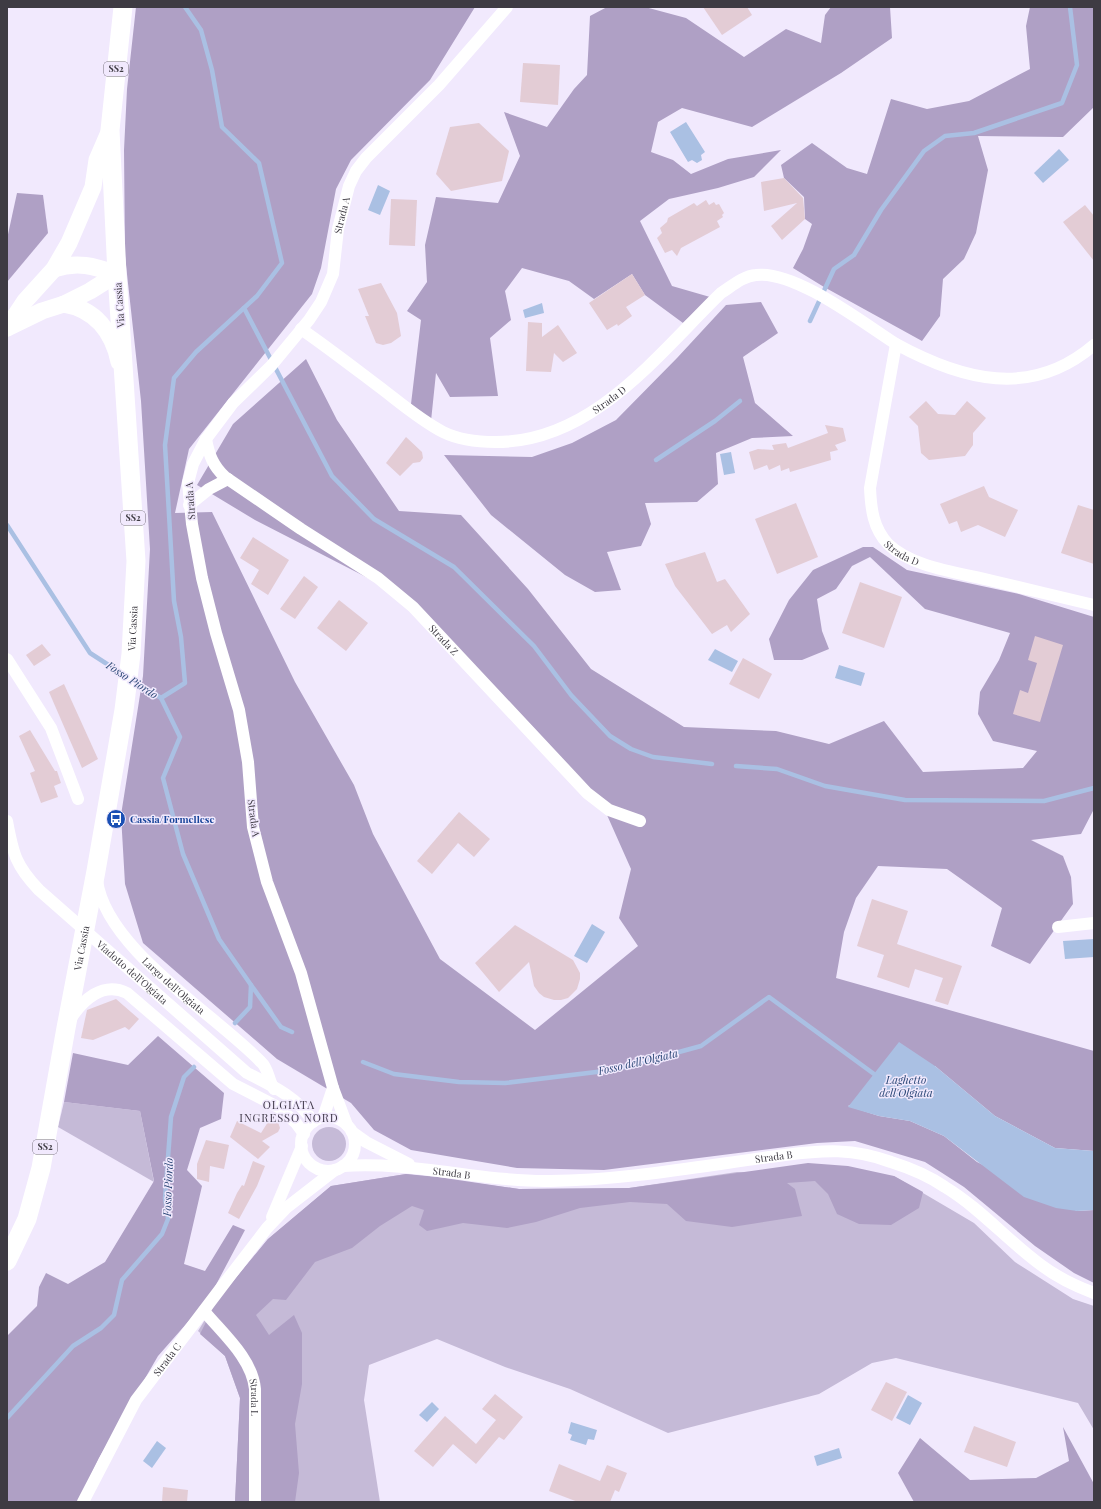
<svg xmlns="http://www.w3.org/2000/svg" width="1101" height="1509" viewBox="0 0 1101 1509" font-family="'Playfair Display',serif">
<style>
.green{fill:#c5bad7}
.forest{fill:#afa0c5}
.water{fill:#aac0e3}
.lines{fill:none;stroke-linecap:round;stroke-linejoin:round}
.stream{stroke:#aac0e3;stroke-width:4.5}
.building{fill:#e3ccd5}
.street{stroke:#fff;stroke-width:12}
.secondary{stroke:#fff;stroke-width:17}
.primary{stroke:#fff;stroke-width:19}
.labels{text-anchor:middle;stroke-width:3;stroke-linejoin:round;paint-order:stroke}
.shield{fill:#f1e9fd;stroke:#746f7b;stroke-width:1}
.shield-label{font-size:9px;font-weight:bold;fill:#3e3b43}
.street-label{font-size:10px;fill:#3e3b43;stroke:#f1e9fd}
.transit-label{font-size:10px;font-weight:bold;fill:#164399;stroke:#f1e9fd;text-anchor:start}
.water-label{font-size:11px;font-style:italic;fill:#2d4978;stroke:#f1e9fd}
.neighbourhood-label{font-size:11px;letter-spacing:1px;fill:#413a4a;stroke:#f1e9fd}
</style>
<rect width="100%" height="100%" fill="#f1e9fd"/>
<!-- green -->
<g class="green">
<path d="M64 1102 140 1111 154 1182 58 1127Z"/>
<circle cx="329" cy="1144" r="17"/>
<path d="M737 1172 894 1176 974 1223 1015 1262 1073 1299 1094 1306V1430L1078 1403 896 1358 872 1363 819 1394 668 1433 570 1389 505 1367 437 1339 369 1365 364 1400 380 1502H235L240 1398 225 1356 198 1331 216 1302 268 1239 331 1186 406 1174 519 1189 629 1188Z"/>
</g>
<!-- forest -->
<g class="forest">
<path d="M136 7H475L430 80 351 160 336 189 321 268 312 294 189 449 175 513 212 512 295 682 354 785 373 834 440 959 535 1030 638 946 619 918 631 869 603 806 530 724 399 594 255 520 197 485 233 424 306 359 337 420 399 511 461 515 528 589 591 669 684 727 776 731 829 744 884 721 923 772 1023 768 1037 751 993 741 978 714 980 692 999 660 1010 633 925 609 870 557 852 566 836 589 817 599 822 631 829 649 802 660H774L769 639 789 600 813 570 863 547H873L907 570 1019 594 1094 617V809L1081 834 1031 840 1063 856 1071 877 1073 904 1030 964 991 946 1002 908 947 869 878 866 856 898 844 932 836 978 1094 1051V1151L1055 1148 995 1116 935 1066 848 1106 879 1116 910 1121 944 1136 977 1162 1077 1211 1094 1210V1283L1074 1273 1035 1246 964 1187 925 1162 855 1141 817 1143 604 1170 517 1168 411 1150 374 1130 351 1103 277 1059 143 943 125 884 121 815 143 676 150 549 141 401 125 256 124 150 127 89Z"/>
<path d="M607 7H645L686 18 744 57 786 29 821 43 825 15 831 7H890L892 38 841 73 752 127 682 108 658 122 651 152 673 160 691 174 728 159 781 150 754 177 718 188 669 199 640 221 672 286 710 297 683 323 645 295 632 274 594 299 569 281 522 268 505 291 511 320 490 338 498 396 450 397 436 373 431 421 411 404 421 320 407 311 427 282 425 245 436 197 498 203 520 156 504 112 547 127 574 89 587 75 590 16Z"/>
<path d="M1030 7H1094V107L1063 137 978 136 988 170 976 233 964 259 943 279 940 316 922 341 824 287 793 268 803 249 812 224 805 219 804 197 784 178 781 165 812 143 847 168 867 174 891 99 927 109 969 101 1030 69 1026 26Z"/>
<path d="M17 193 43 195 48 233 7 282V239Z"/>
<path d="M761 302 778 333 743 357 755 403 793 436 752 438 716 453 718 484 697 502 645 503 651 524 641 546 607 552 621 590 595 592 565 575 491 515 444 455 532 457 572 443 616 420 677 358 726 305Z"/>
<path d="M158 1036 224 1093 221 1119 200 1128 187 1170 202 1186 184 1264 205 1271 233 1225 245 1230 209 1298 158 1356 99 1458 78 1502H7V1336L37 1306 39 1287 46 1273 68 1284 105 1262 154 1181 140 1111 64 1102 73 1053 128 1065Z"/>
<path d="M808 1163 848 1166 894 1176 923 1192 919 1208 891 1225 859 1224 837 1214 828 1194 815 1181 787 1183 795 1189 802 1216 732 1227 686 1221 667 1204 630 1202 580 1208 536 1222 507 1228 463 1223 427 1231 419 1225 424 1210 412 1206 380 1226 352 1248 315 1262 286 1300 273 1299 256 1315 269 1335 294 1315 302 1333V1384L295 1424 299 1473 295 1502H235L240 1398 225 1356 200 1334 216 1302 268 1239 331 1186 406 1174 438 1177 519 1189 629 1188Z"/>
<path d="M1063 1427 1094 1484V1502H914L898 1473 920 1438 970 1480 1036 1478 1069 1461Z"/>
</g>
<!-- water -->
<g class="water">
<path d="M686 122 705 152 701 155 702 160 697 163 692 160 688 162 670 132Z"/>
<path d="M1059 149 1069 160 1043 183 1034 173Z"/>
<path d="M378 185 390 191 380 215 368 210Z"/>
<path d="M542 303 544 313 525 318 523 310Z"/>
<path d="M731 452 735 473 724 475 720 454Z"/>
<path d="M715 649 738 661 732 672 708 660Z"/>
<path d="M839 665 865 673 861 686 835 678Z"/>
<path d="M592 924 605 932 587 963 574 956Z"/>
<path d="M1094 939V957L1065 959 1063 941Z"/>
<path d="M899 1042 935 1066 995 1116 1055 1148 1094 1151V1210L1077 1211 1056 1208 1024 1197 944 1136 910 1121 879 1116 848 1107Z"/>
<path d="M908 1395 922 1403 910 1425 896 1418Z"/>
<path d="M432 1402 439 1409 427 1422 419 1415Z"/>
<path d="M571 1422 597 1430 594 1440 588 1439 586 1445 570 1440 572 1435 568 1433Z"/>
<path d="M157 1441 166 1448 152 1468 143 1461Z"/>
<path d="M839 1448 842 1458 817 1466 814 1456Z"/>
</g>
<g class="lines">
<!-- stream -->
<g class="stream">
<path d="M244 308 332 476 374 519 454 567 534 646 571 695 610 736 631 749 653 757 712 764"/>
<path d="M810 321 834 269 854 255 881 210 924 151 945 136 974 133 1062 103 1077 65 1070 7"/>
<path d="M656 460 715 421 740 401"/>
<path d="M7 525 90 653 124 675"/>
<path d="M132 680 161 698 180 737 163 778 183 854 219 939 251 985 250 1007 235 1023"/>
<path d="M161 698 185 683 181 637 174 601 165 445 174 378 196 352 257 296 282 263 259 163 222 127 212 70 201 30 185 7"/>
<path d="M736 766 777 769 825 786 905 800 1044 801 1094 788"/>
<path d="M251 985 281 1027 292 1032"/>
<path d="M363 1062 394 1074 459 1082 505 1083 613 1070 701 1046 769 997 874 1074"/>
<path d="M7 1418 73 1346 101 1328 114 1315 122 1280 162 1234 168 1219 165 1198 171 1117 184 1077 194 1067"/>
</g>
</g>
<!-- building -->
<g class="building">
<path d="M703 7H747L752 15 722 35Z"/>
<path d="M523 63 560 65 558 105 520 102Z"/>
<path d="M479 123 509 151 502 181 451 191 436 174 450 127Z"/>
<path d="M784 178 803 198 805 219 782 240 771 226 797 203 764 211 761 182Z"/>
<path d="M391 199 417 200 415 246 389 245Z"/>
<path d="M706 200 709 205 714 202 716 205 719 204 724 213 722 215 723 217 717 221 720 227 681 248 677 256 672 250 665 253 657 238 662 233 660 228 667 222 668 218 694 203 697 206Z"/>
<path d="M1085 205 1094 216V261L1063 222Z"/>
<path d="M632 274 645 295 626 307 632 316 618 326 617 324 607 330 589 303Z"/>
<path d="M381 283 397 313 401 336 391 343 383 345 376 343 365 316H369L358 289Z"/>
<path d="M528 322 542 323V337L558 325 577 353 563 362 554 353 551 372 526 371Z"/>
<path d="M926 401 938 414 955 415 967 401 986 418 973 433V445L965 456 929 460 921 453 918 426 909 417Z"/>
<path d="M825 425 843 428 846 441 835 445 838 450 830 452 831 460 790 472 789 468 781 471 780 465 769 470 767 465 754 470 749 452 758 449 774 450 772 445 786 443 788 448 828 433Z"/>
<path d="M406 437 422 452 423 458 420 462 413 463 400 476 386 463Z"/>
<path d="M984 486 989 497 1018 510 1005 537 978 525 961 532 957 521 949 524 940 504Z"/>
<path d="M796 503 818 557 777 574 755 519Z"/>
<path d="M1078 505 1094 510V564L1061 553Z"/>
<path d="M253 537 289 560 268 595 251 584 259 570 240 558Z"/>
<path d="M705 552 717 582 725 579 750 614 731 632 727 625 712 634 675 586 665 564Z"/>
<path d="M304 576 318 587 295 619 280 609Z"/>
<path d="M860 582 902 597 884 648 842 633Z"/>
<path d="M339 600 368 623 346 651 317 628Z"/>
<path d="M1035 636 1063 645 1040 722 1013 714 1020 690 1028 693 1037 663 1028 660Z"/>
<path d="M42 644 51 655 34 666 26 655Z"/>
<path d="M743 658 772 674 759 699 729 684Z"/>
<path d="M64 684 98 759 82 768 49 692Z"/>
<path d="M30 730 55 771H57L61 783 54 786 58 797 41 803 30 773 35 771 19 736Z"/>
<path d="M459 812 490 839 474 857 458 843 432 874 417 861Z"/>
<path d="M872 899 908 911 897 944 962 966 948 1005 935 1001 943 978 915 969 909 988 877 977 884 955 857 946Z"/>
<path d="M515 925 573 960 580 973V979L577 989 568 998 561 1000H554L544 997 539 993 534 986 529 962 499 992 475 963Z"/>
<path d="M116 999 139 1019 129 1030 125 1027 93 1040 81 1038 87 1010Z"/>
<path d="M272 1120 278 1122 280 1128 278 1132 262 1141 270 1147 258 1159 230 1137 237 1121 261 1133 268 1122Z"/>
<path d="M206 1140 229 1145 224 1169 210 1166 209 1182 197 1179V1164Z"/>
<path d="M253 1161 265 1166 257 1186 239 1219 228 1213 237 1193 242 1185 244 1186Z"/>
<path d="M886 1382 907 1392 892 1421 871 1410Z"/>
<path d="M495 1394 523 1417 504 1440 499 1437 476 1464 453 1444 433 1467 414 1451 445 1416 476 1444 496 1420 482 1409Z"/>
<path d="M974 1426 1016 1442 1007 1467 964 1452Z"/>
<path d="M559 1464 600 1481 607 1465 627 1473 619 1492 615 1490 610 1502H578L549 1491Z"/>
<path d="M163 1487 188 1490 187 1502H162Z"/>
</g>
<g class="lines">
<!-- street -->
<g class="street">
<path id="s1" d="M301 329C330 349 358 371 386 392 404 406 422 421 443 432 459 440 478 442 496 442 593 442 658 354 721 293 732 286 743 276 756 275 795 270 863 323 896 344"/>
<path id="s2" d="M1094 345C1031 399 962 380 896 344L870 488C871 509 873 528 888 544 912 568 962 573 993 581 1027 589 1060 597 1094 605"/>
<path id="s3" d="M206 439C209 455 213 466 225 477L301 529 378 578 413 607 587 793 609 810 640 821"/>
<path d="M189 505 209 489 228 479"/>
<path d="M7 659 51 728 78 799"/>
<path id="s4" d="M7 821C13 854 16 866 39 890L247 1073C271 1085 299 1098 313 1122"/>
<path id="s5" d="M97 880C105 948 216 1015 261 1062 269 1069 268 1080 274 1089"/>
<path d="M1058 927 1094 923"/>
<path d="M70 1020C82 1000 103 981 127 993L233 1084 278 1107 296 1123 304 1134"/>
<circle cx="328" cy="1144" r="27"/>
<path d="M323 1118 333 1088"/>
<path id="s6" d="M347 1125 333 1088 301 973 267 882 253 827 248 762 239 710 216 633 202 578 192 524 188 483 193 464 206 439 233 403 271 366 309 320 321 302 333 274 338 229 349 186 356 171 366 158 439 85 507 7"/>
<path d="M352 1132 366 1142 409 1164"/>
<path id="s7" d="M343 1166C413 1161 481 1182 550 1181 629 1180 707 1165 785 1155 824 1150 853 1148 891 1162 910 1168 929 1176 945 1187 981 1209 1008 1241 1041 1265 1057 1277 1075 1286 1094 1293"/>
<path d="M272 1217 302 1146"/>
<path id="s8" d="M204 1311C223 1334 252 1358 255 1389V1502"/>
<path id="s9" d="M83 1502 136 1400 233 1272 267 1228 286 1208 335 1170"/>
</g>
<!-- secondary -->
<g class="secondary">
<path d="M54 269C77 261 94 266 117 274"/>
<path d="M64 304C95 309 113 332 119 362"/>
<path d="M7 328 25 301 54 269 69 243 93 187 97 160 110 130"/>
<path d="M7 328 42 311 64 304 90 291 117 274"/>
</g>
<!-- primary -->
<path class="primary" id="s10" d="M7 1261 27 1219 41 1168 66 1028 96 871 124 710 131 654 136 561 117 274 110 130 123 7"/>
</g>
<!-- icons -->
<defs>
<g id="bus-disc" transform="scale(1)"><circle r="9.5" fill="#1a4fb4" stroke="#f1e9fd"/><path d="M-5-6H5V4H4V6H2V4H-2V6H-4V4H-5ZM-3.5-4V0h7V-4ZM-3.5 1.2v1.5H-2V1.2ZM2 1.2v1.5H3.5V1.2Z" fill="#fff"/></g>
</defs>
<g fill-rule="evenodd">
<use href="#bus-disc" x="116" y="819"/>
</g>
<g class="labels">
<!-- shield labels -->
<g class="shield">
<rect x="104" y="62" width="24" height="14" rx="3"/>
<rect x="121" y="511" width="24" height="14" rx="3"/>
<rect x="33" y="1140" width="24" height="14" rx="3"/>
</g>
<g class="shield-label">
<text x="116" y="72">SS2</text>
<text x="133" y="521">SS2</text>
<text x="45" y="1150">SS2</text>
</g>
<!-- street labels -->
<g class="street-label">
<text dy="4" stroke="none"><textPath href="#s6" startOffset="981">Strada A</textPath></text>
<text transform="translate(119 305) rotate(-94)" y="4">Via Cassia</text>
<text dy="4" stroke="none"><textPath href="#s1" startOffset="353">Strada D</textPath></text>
<text transform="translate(190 501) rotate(-94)" y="4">Strada A</text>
<text dy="4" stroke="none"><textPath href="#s2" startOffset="436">Strada D</textPath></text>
<text dy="4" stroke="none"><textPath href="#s10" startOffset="647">Via Cassia</textPath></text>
<text dy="4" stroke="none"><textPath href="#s3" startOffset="317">Strada Z</textPath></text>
<text transform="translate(254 818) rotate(82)" y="4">Strada A</text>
<text dy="4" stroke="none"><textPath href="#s10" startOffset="323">Via Cassia</textPath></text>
<text dy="4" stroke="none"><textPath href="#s4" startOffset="202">Viadotto dell'Olgiata</textPath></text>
<text dy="4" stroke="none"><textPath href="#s5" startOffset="133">Largo dell'Olgiata</textPath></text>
<text dy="4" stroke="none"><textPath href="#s7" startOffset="433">Strada B</textPath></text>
<text dy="4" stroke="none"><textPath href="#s7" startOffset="109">Strada B</textPath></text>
<text dy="4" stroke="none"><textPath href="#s9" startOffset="166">Strada C</textPath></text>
<text dy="4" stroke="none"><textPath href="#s8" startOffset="103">Strada L</textPath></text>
</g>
<!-- transit labels -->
<g class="transit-label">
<text x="130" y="823">Cassia/Formellese</text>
</g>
<!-- water labels -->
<g class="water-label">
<text transform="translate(132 680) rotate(33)" y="4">Fosso Piordo</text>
<text transform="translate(638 1062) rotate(-13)" y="4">Fosso dell’Olgiata</text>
<text x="906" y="1084">Laghetto<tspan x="906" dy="13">dell'Olgiata</tspan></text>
<text transform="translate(168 1187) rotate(-88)" y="4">Fosso Piordo</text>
</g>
<!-- neighbourhood labels -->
<g class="neighbourhood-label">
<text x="289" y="1109">OLGIATA<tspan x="289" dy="13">INGRESSO NORD</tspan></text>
</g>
</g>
<!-- border -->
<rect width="1101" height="1509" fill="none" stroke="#3e3b43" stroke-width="16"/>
</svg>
